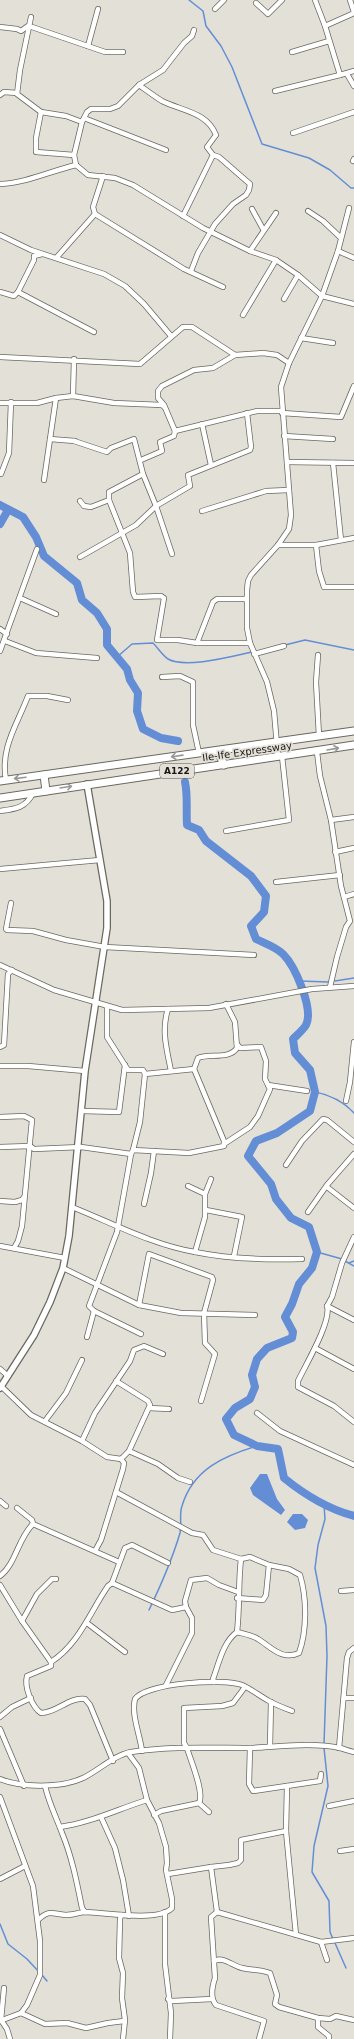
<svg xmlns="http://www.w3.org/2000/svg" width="354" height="2039" viewBox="0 0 354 2039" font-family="'DejaVu Sans',sans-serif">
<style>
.water{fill:#638ed6}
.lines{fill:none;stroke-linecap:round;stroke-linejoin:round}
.stream{stroke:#638ed6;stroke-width:1.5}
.river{stroke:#638ed6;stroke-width:8}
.minor-casing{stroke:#6a685f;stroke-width:6}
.tertiary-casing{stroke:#6a685f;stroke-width:8}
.trunk-casing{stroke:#6a685f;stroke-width:9}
.minor{stroke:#fff;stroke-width:4.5}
.tertiary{stroke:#fff;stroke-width:5.5}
.trunk{stroke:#fff;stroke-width:7}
.oneway{stroke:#979795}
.labels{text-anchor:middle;stroke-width:3.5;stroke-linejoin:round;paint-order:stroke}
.shield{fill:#e3e1d7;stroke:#55544e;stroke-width:1}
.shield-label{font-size:9px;font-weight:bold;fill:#181713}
.street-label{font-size:10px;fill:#181713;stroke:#e3e1d7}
</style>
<rect width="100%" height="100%" fill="#e3e1d7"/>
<!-- water -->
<g class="water">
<path d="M260 1474H267L277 1499 285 1510 281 1515 253 1495 250 1488Z"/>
<path d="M293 1514H302L308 1520 305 1528 295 1530 287 1522Z"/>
</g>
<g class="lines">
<!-- stream -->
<g class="stream">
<path d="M189 0 203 11 206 26 221 46 232 67 262 144 309 158 330 170 351 188H354"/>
<path d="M285 645 305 640 354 650"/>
<path d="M117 657 132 644 153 643C157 647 163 656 168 659 185 669 233 656 252 652"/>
<path d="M299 981 329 982"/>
<path d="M335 981 354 978"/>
<path d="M315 1092C330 1095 343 1101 354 1113"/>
<path d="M317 1252 342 1259"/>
<path d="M345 1261 354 1266"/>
<path d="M349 1263 354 1261"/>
<path d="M324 1505 325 1519 318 1545 315 1568 326 1626 327 1656 324 1744"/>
<path d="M149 1610C161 1585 172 1560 180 1533 182 1524 179 1514 182 1506 193 1469 224 1456 257 1446"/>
<path d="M324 1748 328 1786 314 1846 312 1872 329 1901 330 1932 333 1939"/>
<path d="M0 1924 8 1944 27 1959 39 1972"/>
<path d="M335 1943 346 1968"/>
<path d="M42 1975 47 1981"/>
</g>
<!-- river -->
<g class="river">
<path d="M0 505 23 517 36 537 44 556 77 583 82 600 97 613 107 629V645L127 669 130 680 138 693 137 711 143 729 161 738 178 741"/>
<path d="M0 524 8 510"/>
<path d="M185 782C188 796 186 810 187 825L199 830 206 841 251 876 266 896 264 912 251 926 256 939C264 943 276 947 283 954 295 966 314 1009 306 1025 303 1030 297 1035 293 1039L295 1053 310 1070 315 1092 310 1111 277 1133 256 1141 248 1156 271 1184 276 1199 291 1218 309 1227 317 1252 312 1268 299 1284 292 1304 285 1317 293 1332 292 1338 267 1348 257 1359 252 1375 255 1387 250 1399 235 1408 226 1419 234 1435 257 1446 278 1449 284 1478C305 1495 328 1509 354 1516"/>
</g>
<!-- minor casing -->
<g class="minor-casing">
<g id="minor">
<path d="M315 0 325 26"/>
<path d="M350 0 354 12 352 14 325 26 340 75 354 71"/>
<path d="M256 3 268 14 282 0"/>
<path d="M215 9 224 0"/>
<path d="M31 17 20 70 17 94 41 112 66 116 82 122"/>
<path d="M0 27 17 29 21 31 28 26 32 27 105 52H123"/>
<path d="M194 30 192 36 184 43 163 70 139 85 118 106 110 109H91L87 112 82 122 74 155 76 165 88 175 115 178 133 185 203 228 250 251 276 260 298 275 322 296 354 304"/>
<path d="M88 46 98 9"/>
<path d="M292 52 329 41"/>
<path d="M347 74 354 86"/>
<path d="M139 85C146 90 154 96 162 101 182 111 207 112 216 135L207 147 213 155 219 157 250 184 249 190 246 195 233 204 215 224 198 253 191 271"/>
<path d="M275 91 340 75"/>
<path d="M0 95 4 92 17 93"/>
<path d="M41 112 36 138V152L74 155"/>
<path d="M84 118 166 150"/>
<path d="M293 133 354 112"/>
<path d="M353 161 354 159"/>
<path d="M103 176 93 207 95 214 184 269 223 287"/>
<path d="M0 184C26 183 51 171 76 165"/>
<path d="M252 209 263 229"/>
<path d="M308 211 323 221 340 237"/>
<path d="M183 216 213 155"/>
<path d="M0 235 31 250 104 274 125 286 144 304 171 336"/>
<path d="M250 251 276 213"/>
<path d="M338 251 354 258"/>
<path d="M57 257 95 214"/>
<path d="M0 292 14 296 18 292 94 332"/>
<path d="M18 292 34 260V256L42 254"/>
<path d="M284 299 298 275"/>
<path d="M243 315 276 260"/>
<path d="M301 338 333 343"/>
<path d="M235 355 213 368 194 370 162 386 158 391V398L164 405 175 431 257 411H282"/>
<path d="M0 357 140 364 183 327H192L235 355 263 353 277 355 289 363"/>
<path d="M73 396 74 359"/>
<path d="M0 403H37L56 398 73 396 114 403 162 405 164 407"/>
<path d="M282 413 341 417 354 386"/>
<path d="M202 424 211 465"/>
<path d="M284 436 333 439"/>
<path d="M50 439 75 441"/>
<path d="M74 441 107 452 111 448 134 439 143 474 156 506 172 554"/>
<path d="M141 460 162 451 160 442 174 436 175 431"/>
<path d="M287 462 354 463"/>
<path d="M333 463 341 540"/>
<path d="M1 474 9 453 11 402"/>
<path d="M44 480 56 398"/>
<path d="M109 500 130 553 133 592 135 597 161 596 164 598 157 640H178L197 643H250"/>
<path d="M80 501 84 506 91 507 109 500V492L143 474"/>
<path d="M202 511 266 491 289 490"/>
<path d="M278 545H316L354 538"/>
<path d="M316 545 319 571 324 587H354"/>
<path d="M80 557 136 525 156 506 190 486 188 475 250 450 251 447 247 413"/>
<path d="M20 598 56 614"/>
<path d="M0 629 7 634"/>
<path d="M5 641 36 653 97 658"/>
<path d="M197 643 213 602 217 599H246"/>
<path d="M0 651 37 549"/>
<path d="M254 654 284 646"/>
<path d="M318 655 316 682 319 736"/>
<path d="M162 677 180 676 193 682V725L199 753"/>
<path d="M317 752 320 776 331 820 341 886 350 921 346 927 337 957 330 987"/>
<path d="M278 757 274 711 267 682 250 643 247 628V590L248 581 251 575 278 545 289 529 291 515 281 387 289 363 322 296 338 251 349 208"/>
<path d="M6 780C0 748 17 725 28 696H47L68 700"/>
<path d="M0 811C15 809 26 808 33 793"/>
<path d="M331 820 354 817"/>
<path d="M226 831 289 820 282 756"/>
<path d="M335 852 354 848"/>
<path d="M0 869 100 860"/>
<path d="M276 882 340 875"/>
<path d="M344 897 354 894"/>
<path d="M11 903 6 929 7 930 33 931 66 940 105 947 254 955"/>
<path d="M0 965 54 990 122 1010 209 1008 312 989 354 986"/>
<path d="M107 1007V1037L128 1070H143L145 1074"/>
<path d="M168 1009C161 1031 167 1050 171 1071"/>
<path d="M0 1047 4 1045 8 974 12 970"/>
<path d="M0 1066H28L85 1071"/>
<path d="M268 1085 307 1091"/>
<path d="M346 1101 350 1082 354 1042"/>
<path d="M82 1111 119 1112 125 1065"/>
<path d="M0 1117 24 1116 32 1120 22 1226 18 1241 14 1248"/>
<path d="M224 1144 250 1127 258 1116 270 1089 265 1079 266 1061 261 1047 240 1048 237 1044"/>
<path d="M0 1147 30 1146 34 1149 81 1147 131 1154 133 1150 189 1153 224 1146V1141L194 1069 198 1058C209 1053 229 1060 237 1048L235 1022 226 1004"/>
<path d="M133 1150 140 1122 145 1074 194 1069"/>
<path d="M131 1154 117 1232 89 1306 94 1311 141 1334"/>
<path d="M286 1165 302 1141 323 1119 327 1120 354 1142"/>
<path d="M188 1186 205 1194"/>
<path d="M327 1187 354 1208"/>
<path d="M0 1201 15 1202 22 1200 24 1197"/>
<path d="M144 1204 151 1173 154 1151"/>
<path d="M72 1207C112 1223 153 1245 195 1252 229 1259 267 1260 302 1259"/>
<path d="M206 1210 242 1217 234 1256"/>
<path d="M308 1212 327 1185 354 1154"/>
<path d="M354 1237 342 1263 332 1297 327 1306C332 1321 305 1366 298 1381V1387L334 1406 354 1422"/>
<path d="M0 1246 65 1258"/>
<path d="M195 1252 205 1217V1194L211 1179"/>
<path d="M63 1268 139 1305 181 1313 255 1315"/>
<path d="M139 1305 149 1254 212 1277 213 1280 204 1313 205 1343 215 1354 201 1401"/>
<path d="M327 1306 354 1320"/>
<path d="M87 1337 94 1311"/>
<path d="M315 1348 354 1369"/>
<path d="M0 1369 8 1376"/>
<path d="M116 1381 148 1401 150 1405 129 1451"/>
<path d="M1 1386 31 1415 82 1441 107 1457 121 1459 129 1451 158 1464 178 1478 190 1482"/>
<path d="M149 1408 169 1409"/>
<path d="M257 1413 280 1431 354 1465"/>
<path d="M45 1421 66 1393 82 1360"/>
<path d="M82 1441 95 1413 130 1361 134 1350 144 1346 163 1354"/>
<path d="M116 1492 192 1533 203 1535 213 1550 241 1559 250 1557 269 1565 266 1595 263 1600 237 1598"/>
<path d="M0 1501 6 1506"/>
<path d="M17 1508 32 1520 33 1524"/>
<path d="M95 1551 101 1540 123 1469 124 1463 121 1459"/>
<path d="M0 1576C16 1564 18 1538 33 1524L119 1562"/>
<path d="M112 1583 172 1610 186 1607"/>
<path d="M0 1585 22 1621 51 1662"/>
<path d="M341 1591 354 1590"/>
<path d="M22 1621 37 1594 52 1579H56"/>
<path d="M87 1623 125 1652"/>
<path d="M237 1632C240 1607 238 1584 241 1559"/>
<path d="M214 1682 213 1679C219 1663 223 1642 237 1632 244 1634 252 1635 258 1639 271 1647 282 1661 299 1653 307 1631 307 1598 300 1575L289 1569 269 1565"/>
<path d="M166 1685 192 1633V1618L186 1607 185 1601 191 1580 207 1578 219 1585 238 1592"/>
<path d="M344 1698H354"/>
<path d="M0 1717 12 1707 31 1698"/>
<path d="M0 1729 24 1786"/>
<path d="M270 1746 271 1702"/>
<path d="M250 1748 249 1784 253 1791 320 1781 321 1774"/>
<path d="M339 1748 347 1658 349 1652 354 1648"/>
<path d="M142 1751C140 1735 131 1714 135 1699 146 1683 224 1678 242 1685 251 1689 260 1696 269 1701 276 1705 284 1708 292 1711"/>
<path d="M113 1761 90 1705 85 1699C68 1697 57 1713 41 1713 32 1707 24 1687 27 1676L51 1666V1662C79 1644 90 1612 108 1586L112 1583 125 1548 132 1545 168 1563"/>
<path d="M0 1779C22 1788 62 1788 83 1778 98 1771 114 1755 131 1752 170 1746 209 1748 249 1748 277 1747 311 1742 340 1748 344 1749 349 1751 354 1752"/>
<path d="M45 1786C49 1803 56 1817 62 1833 72 1857 77 1883 82 1908L85 1912"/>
<path d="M287 1786 286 1831 296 1935"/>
<path d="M0 1797 33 1886 40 1941V1975L27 2005 21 2013"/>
<path d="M329 1806 354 1801"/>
<path d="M209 1812 199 1803C205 1793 190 1759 187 1748L184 1743V1708L222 1706 233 1703 245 1687"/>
<path d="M154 1815 161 1811 199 1803"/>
<path d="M101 1817 115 1848 123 1880 129 1916"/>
<path d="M60 1827C90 1823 118 1809 147 1800"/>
<path d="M340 1851 354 1849"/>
<path d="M211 1867 229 1865 238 1863 241 1860V1840L286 1831"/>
<path d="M168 1874 211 1867 217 1912"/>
<path d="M0 1879 25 1866"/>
<path d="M165 1912V1964L171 2013 170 2039"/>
<path d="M121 1915 120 1919 119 1958 123 1973 122 1998 125 2020 123 2039"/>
<path d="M38 1920C49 1909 52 1914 66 1915 73 1915 80 1912 87 1912 106 1913 159 1922 172 1908V1899L166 1870 167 1863 166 1847 159 1823 147 1800 139 1768 128 1753"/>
<path d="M321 1942 327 1960"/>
<path d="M214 1961C223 1956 233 1966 242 1968 253 1971 257 1968 270 1973L277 1995 275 2004 279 2007 318 2018 330 2019 336 2016 354 2020"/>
<path d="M4 1988 1 2020 7 2029 10 2039"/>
<path d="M168 1999 172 2001 212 1999"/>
<path d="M318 2018V2027L329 2036V2039"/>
<path d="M0 2021 21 2013 45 2024 67 2023 86 2028 108 2023 124 2021"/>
<path d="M259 2039 264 2021 216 2005C210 1998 212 1987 215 1978L211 1917 217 1912 321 1942 354 1938"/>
</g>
</g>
<!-- tertiary casing -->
<g class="tertiary-casing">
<path id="tertiary" d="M0 1388 34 1335 50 1302 63 1268 69 1236 85 1071 107 928V901L87 784"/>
</g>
<!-- trunk casing -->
<g class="trunk-casing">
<g id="trunk">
<path d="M218 751 224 765"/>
<path d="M44 775 46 791"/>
<path d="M0 781 354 731"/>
<path d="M0 798 354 745"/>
</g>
</g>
<!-- minor -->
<use href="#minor" class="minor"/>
<!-- tertiary -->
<use href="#tertiary" class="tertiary"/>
<!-- trunk -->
<use href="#trunk" class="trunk"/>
</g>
<!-- one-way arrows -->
<defs><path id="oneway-shaft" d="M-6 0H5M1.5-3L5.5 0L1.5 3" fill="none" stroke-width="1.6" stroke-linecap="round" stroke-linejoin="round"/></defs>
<g class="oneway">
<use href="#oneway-shaft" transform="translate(333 749) rotate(-10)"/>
<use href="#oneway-shaft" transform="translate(177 756) rotate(172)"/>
<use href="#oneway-shaft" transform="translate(20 778) rotate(173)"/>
<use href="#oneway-shaft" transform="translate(66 787) rotate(-9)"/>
</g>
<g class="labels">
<!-- shield labels -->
<rect class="shield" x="160" y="764" width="34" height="14" rx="3"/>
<g class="shield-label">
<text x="177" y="774">A122</text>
</g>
<!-- street labels -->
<g class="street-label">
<text transform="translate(247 751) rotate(-8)" y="4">Ile-Ife Expressway</text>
</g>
</g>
</svg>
